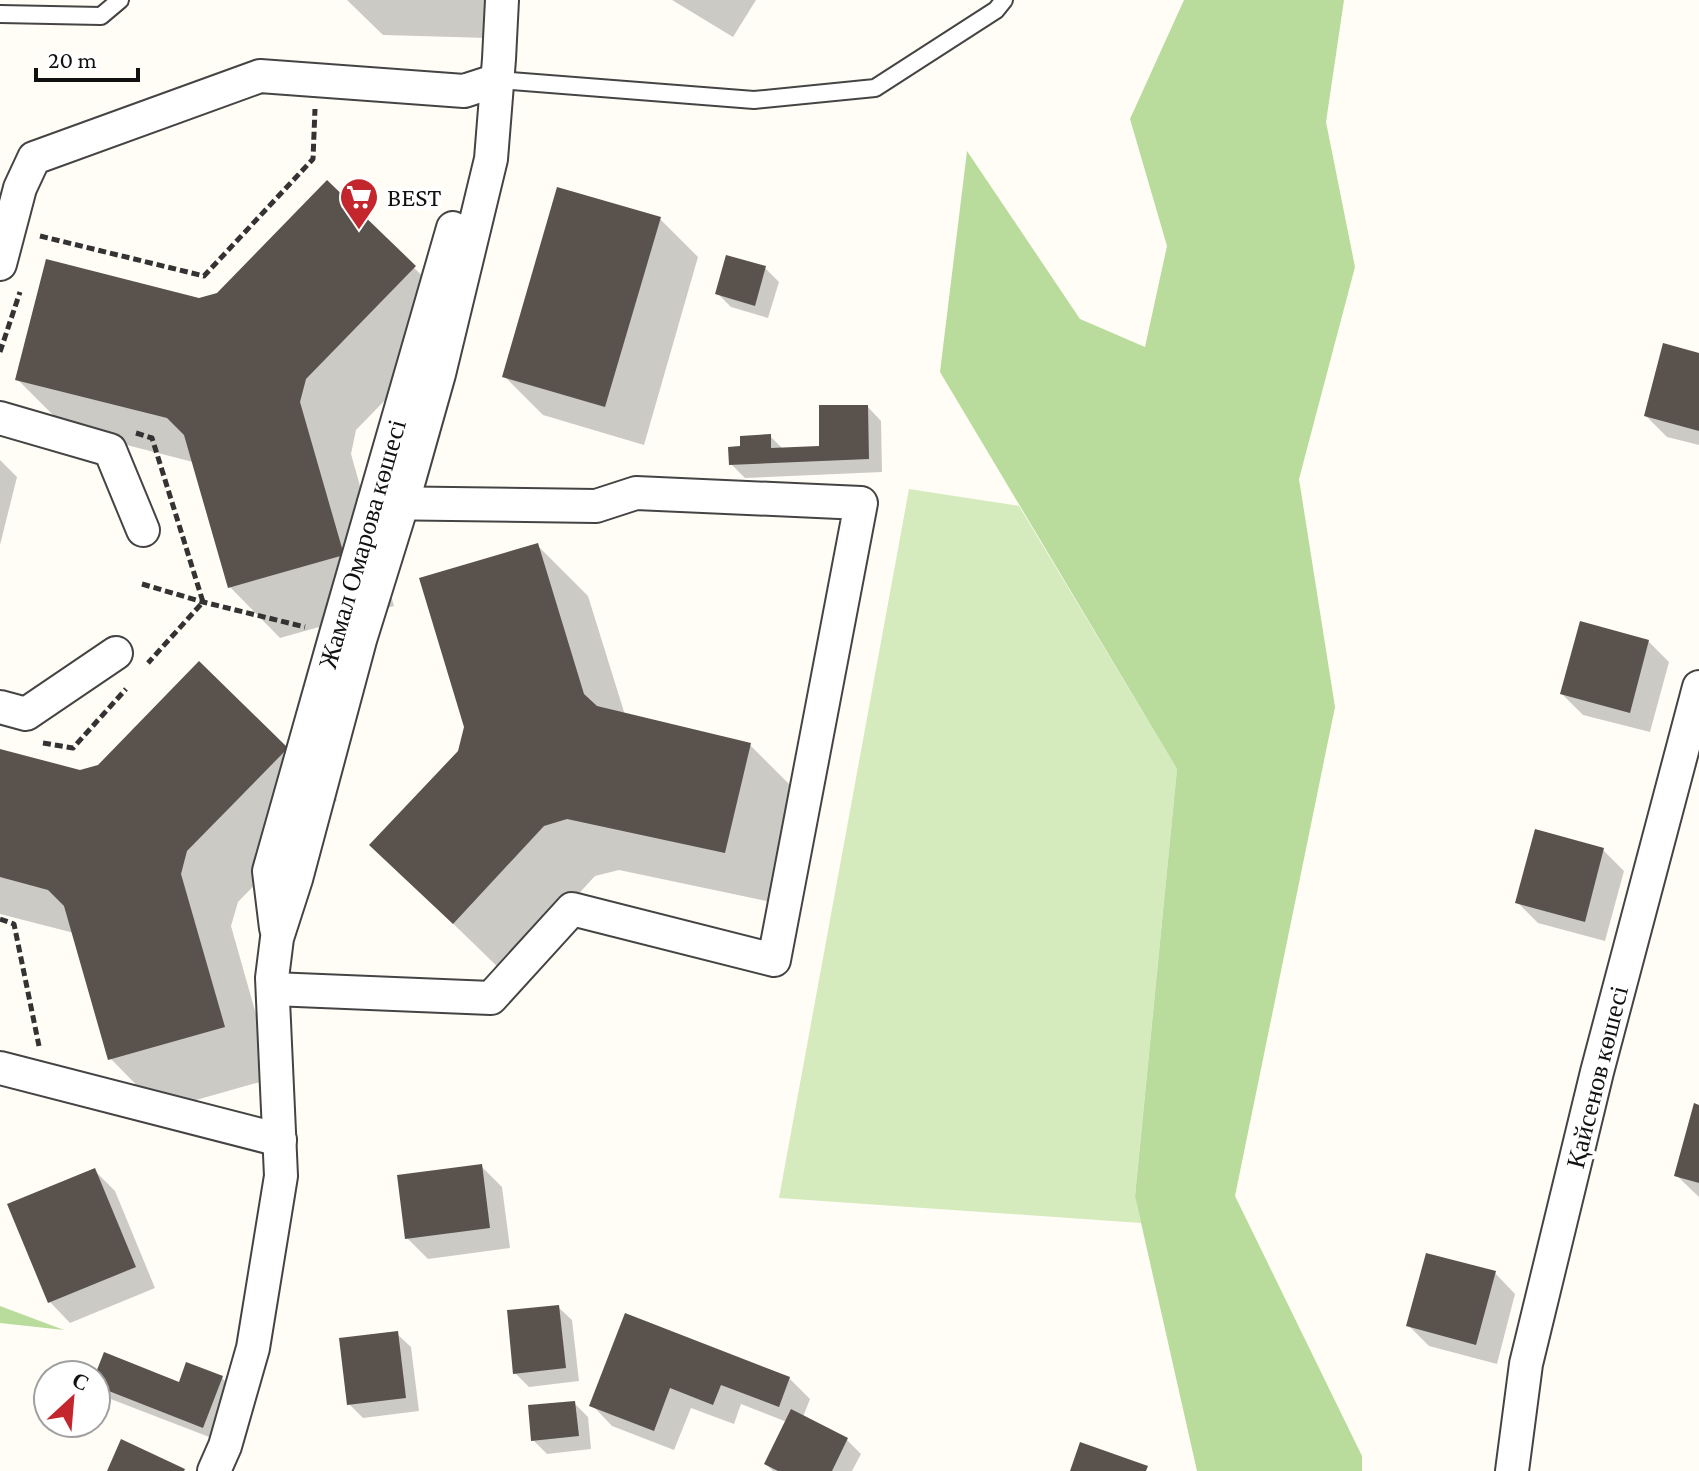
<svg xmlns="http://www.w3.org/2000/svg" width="1699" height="1471" viewBox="0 0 1699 1471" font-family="'Crimson Pro',serif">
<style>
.green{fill:#d5ebbd}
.forest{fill:#b9dc9c}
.shadow{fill:#0003}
.building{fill:#5a524d}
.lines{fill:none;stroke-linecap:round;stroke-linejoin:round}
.lane-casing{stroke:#444;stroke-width:20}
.street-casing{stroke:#444;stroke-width:36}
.path{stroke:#333;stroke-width:5;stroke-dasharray:8 4;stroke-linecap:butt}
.lane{stroke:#fff;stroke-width:16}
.street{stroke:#fff;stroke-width:32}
.labels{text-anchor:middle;stroke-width:8;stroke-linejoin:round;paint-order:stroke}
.poi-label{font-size:26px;fill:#111;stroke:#fff;text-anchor:start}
.street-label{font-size:26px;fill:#111;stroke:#fff}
</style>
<rect width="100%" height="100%" fill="#fffdf5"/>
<!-- green -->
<path class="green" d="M909 489 1019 506 1177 769 1135 1195 1141 1223 779 1198Z"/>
<!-- forest -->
<g class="forest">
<path d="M1184 0H1344L1326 122 1355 267 1299 479 1335 707 1235 1196 1362 1456V1471H1197L1135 1196 1177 769 940 372 967 151 1080 319 1145 347 1167 246 1130 119Z"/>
<path d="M0 1306 64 1330 0 1323Z"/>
</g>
<!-- shadow -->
<g class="shadow">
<path d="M347 0H489L488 38 383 35Z"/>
<path d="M672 0H756L733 37Z"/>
<path d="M327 182 465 318 356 430 351 454 394 606 280 638 229 586 193 462 68 430 17 379 199 300 218 294Z"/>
<path d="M660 219 698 257 644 445 543 415 504 376Z"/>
<path d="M765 268 779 282 768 318 731 307 717 293Z"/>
<path d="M1699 355V445L1667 437 1646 416Z"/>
<path d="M868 407 881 421 882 472 745 478 731 464 742 448 770 436 783 449 821 448Z"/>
<path d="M0 460 17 477 0 545Z"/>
<path d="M537 545 588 596 625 715 750 745 801 796 776 903 619 870 595 876 505 974 372 845 460 752Z"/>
<path d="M1648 641 1669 662 1650 732 1583 715 1562 694Z"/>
<path d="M286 749 337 800 238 902 231 926 274 1078 161 1110 110 1058 74 933 0 914V751L81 772Z"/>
<path d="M1603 850 1624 871 1605 941 1538 923 1517 902Z"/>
<path d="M1699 1107V1197L1677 1176Z"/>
<path d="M481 1166 502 1187 510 1248 428 1259 407 1238Z"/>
<path d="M94 1170 115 1191 155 1288 70 1323 50 1302Z"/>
<path d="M1495 1273 1515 1294 1497 1364 1429 1346 1409 1326Z"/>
<path d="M558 1307 572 1320 579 1381 529 1387 515 1373Z"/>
<path d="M626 1316 789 1378 810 1399 803 1417 847 1440 861 1454 852 1471H773L766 1464 787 1422 741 1404 734 1424 691 1408 674 1450 612 1426 592 1405Z"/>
<path d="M397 1334 411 1347 419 1411 363 1418 349 1404Z"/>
<path d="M222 1378 236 1392 217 1440 108 1398 96 1386V1379L180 1384Z"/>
<path d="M574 1403 588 1417 591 1449 547 1454 533 1440Z"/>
</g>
<!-- building -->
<g class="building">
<path d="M327 180 416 266 306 379 300 402 344 555 228 588 184 435 167 418 15 380 46 259 199 298 217 293Z"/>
<path d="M557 187 661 217 605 407 502 377Z"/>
<path d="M726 255 766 266 755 306 715 294Z"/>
<path d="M1663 343 1699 353V431L1644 416Z"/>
<path d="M819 405H868L869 459 729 465 728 447 740 446V436L771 434V448L819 446Z"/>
<path d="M538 543 584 694 597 706 751 743 725 853 567 819 544 826 453 924 369 845 458 751 464 727 419 578Z"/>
<path d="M1580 621 1649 640 1630 713 1560 694Z"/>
<path d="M199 661 288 748 187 851 181 874 225 1027 108 1060 64 906 48 890 0 877V749L80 770 98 765Z"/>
<path d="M1535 829 1604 848 1585 922 1515 903Z"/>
<path d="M1694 1103 1699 1105V1183L1674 1176Z"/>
<path d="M482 1164 490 1228 405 1239 397 1175Z"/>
<path d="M95 1168 136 1267 48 1303 7 1204Z"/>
<path d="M1426 1253 1496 1271 1476 1345 1406 1326Z"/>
<path d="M559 1305 566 1368 513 1374 507 1310Z"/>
<path d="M625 1313 790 1377 779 1407 721 1385 713 1405 670 1388 654 1431 589 1406Z"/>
<path d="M398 1331 406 1398 347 1405 339 1338Z"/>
<path d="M104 1352 179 1382 186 1362 223 1376 203 1428 96 1386 95 1375Z"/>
<path d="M575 1401 579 1436 531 1441 528 1405Z"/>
<path d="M791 1409 848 1438 832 1471H778L764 1464Z"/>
<path d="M121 1439 185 1469 184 1471H107Z"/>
<path d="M1080 1442 1148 1466 1146 1471H1070Z"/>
</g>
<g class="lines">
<!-- lane casing -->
<g class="lane-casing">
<g id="lane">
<path d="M0 14 101 16 120 0"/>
<path d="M498 80 754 100 875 88 996 10 1004 0"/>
</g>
</g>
<!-- street casing -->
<g class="street-casing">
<g id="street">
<path d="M0 264 20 188 34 158 260 76 464 91 498 80"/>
<path d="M0 418 110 450 143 530"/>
<path d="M0 707 26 714 116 653"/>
<path d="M276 928 269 871 336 634 453 228"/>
<path d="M273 989 491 998 572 909 774 960 861 503 636 493 596 506 374 503"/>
<path d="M0 1068 280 1140"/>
<path d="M214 1471 225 1446 253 1348 281 1176 272 978 277 938 296 879 360 640 402 505 439 374 491 159 499 59 502 0"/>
<path d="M1512 1471 1526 1364 1597 1072 1699 687"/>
</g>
</g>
<!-- path -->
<g class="path">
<path d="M40 236 204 276 313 159 315 109"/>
<path d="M0 352 20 292"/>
<path d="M136 433 152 438 203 602 148 663"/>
<path d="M142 584 203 602 305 627"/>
<path d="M43 743 73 748 126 689"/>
<path d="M0 919 14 924 39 1046"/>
</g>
<!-- lane -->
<use href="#lane" class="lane"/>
<!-- street -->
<use href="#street" class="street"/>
</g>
<!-- icons -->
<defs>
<g id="supermarket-pin" transform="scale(2)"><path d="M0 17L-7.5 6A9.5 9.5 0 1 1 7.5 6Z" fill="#c4262e" stroke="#fff"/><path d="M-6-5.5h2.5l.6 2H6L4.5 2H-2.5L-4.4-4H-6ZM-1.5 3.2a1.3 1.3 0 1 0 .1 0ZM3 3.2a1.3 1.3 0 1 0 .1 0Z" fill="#fff"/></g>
</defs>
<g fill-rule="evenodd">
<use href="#supermarket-pin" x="359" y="197"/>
</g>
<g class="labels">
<!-- poi labels -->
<g class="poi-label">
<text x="387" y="206">BEST</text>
</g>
<!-- street labels -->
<g class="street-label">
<text transform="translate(362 544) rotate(-74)" y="9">Жамал Омарова көшесі</text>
<text transform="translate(1597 1077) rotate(-76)" y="9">Қайсенов көшесі</text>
</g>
</g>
<!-- north arrow -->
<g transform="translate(72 1399) rotate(26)"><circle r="38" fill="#ffffff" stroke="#a0a0a0" stroke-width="2"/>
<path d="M0-6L14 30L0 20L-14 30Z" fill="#c4262e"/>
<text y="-12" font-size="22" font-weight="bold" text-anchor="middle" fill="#111111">С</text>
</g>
<!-- scale -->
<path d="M36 68v12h102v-12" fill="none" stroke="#111111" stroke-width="4"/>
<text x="48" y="68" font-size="24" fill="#111111" stroke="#ffffff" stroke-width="6" paint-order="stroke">20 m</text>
</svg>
